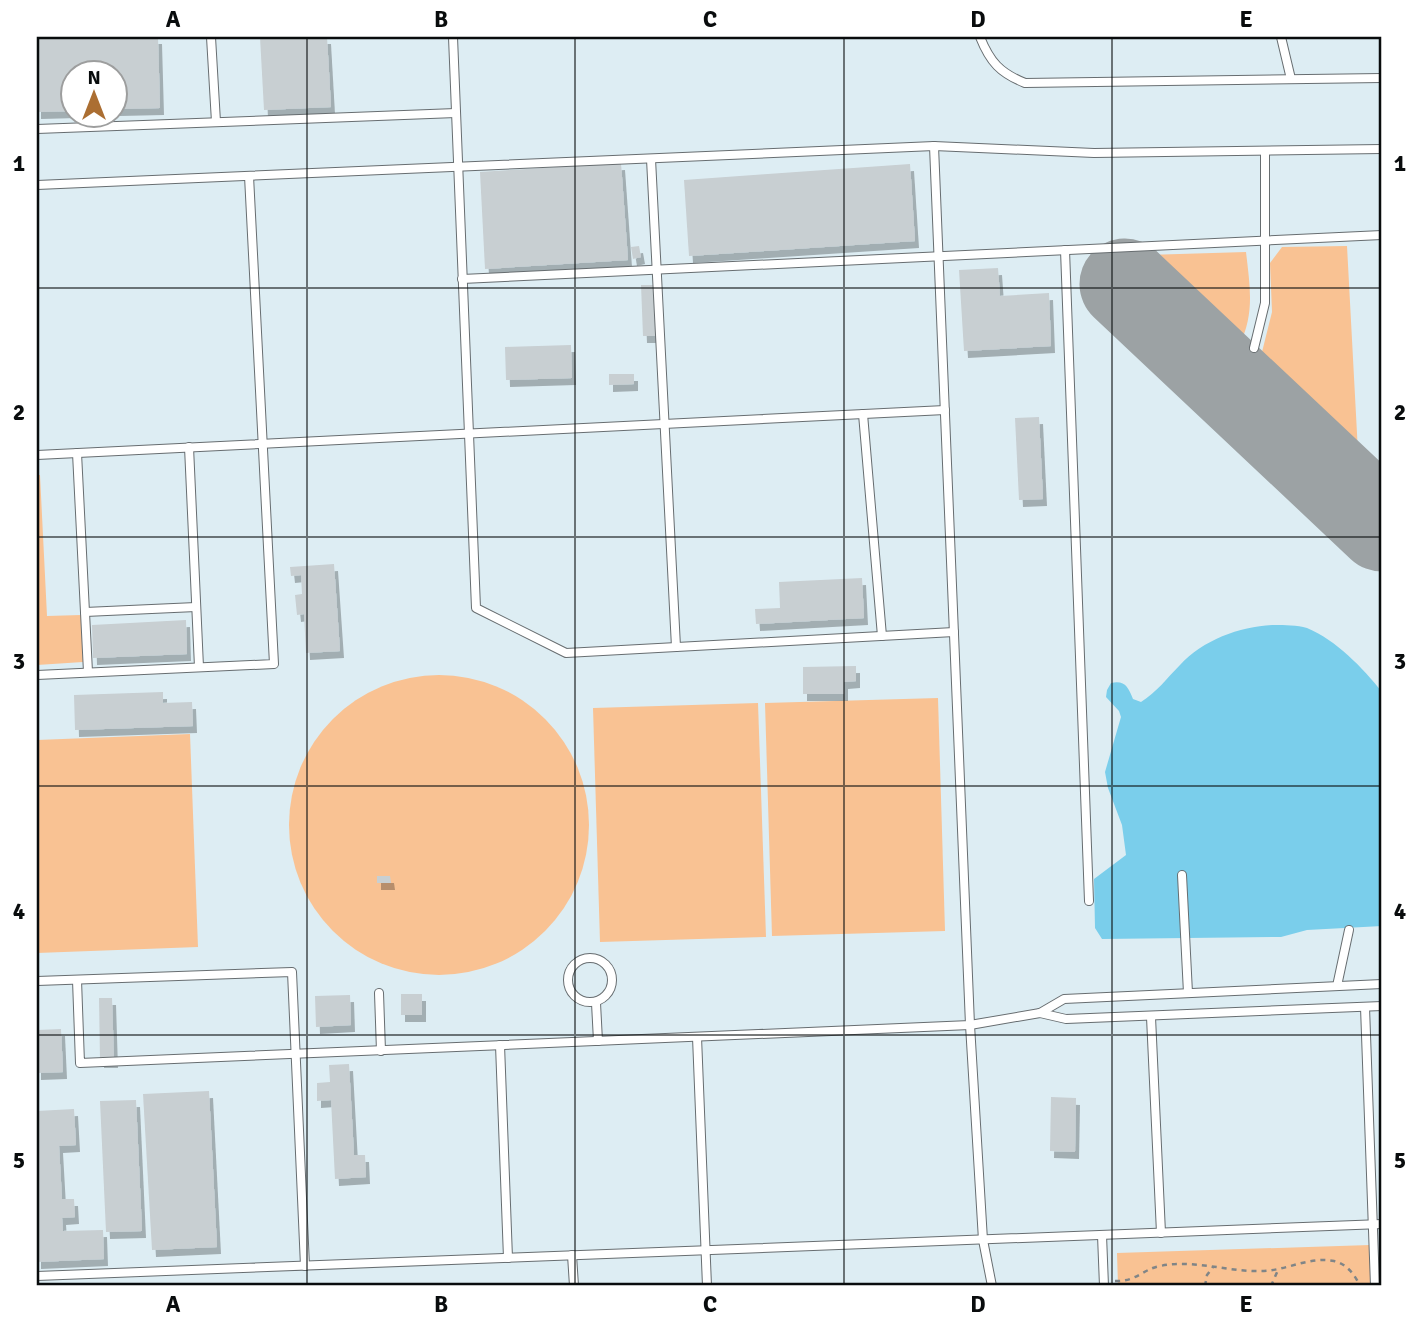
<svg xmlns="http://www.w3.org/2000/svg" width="1419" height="1323" viewBox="0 0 1419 1323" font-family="Signika,sans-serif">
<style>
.built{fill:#ddedf3;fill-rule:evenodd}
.green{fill:#f9c293}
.water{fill:#7aceeb}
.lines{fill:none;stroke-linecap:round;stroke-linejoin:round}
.runway{stroke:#9ca2a4;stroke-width:91}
.building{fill:#c8cfd2;filter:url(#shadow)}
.service-casing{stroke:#676d70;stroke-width:10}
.path{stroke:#808587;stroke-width:2.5;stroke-dasharray:5 5;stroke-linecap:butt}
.service{stroke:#fff;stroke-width:8}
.grid{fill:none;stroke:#090c0d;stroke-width:2;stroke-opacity:0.55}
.neatline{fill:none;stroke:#090c0d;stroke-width:2.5}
.grid-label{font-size:23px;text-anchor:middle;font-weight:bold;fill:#090c0d}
</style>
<defs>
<filter id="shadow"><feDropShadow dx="4" dy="7" stdDeviation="0" flood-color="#0004"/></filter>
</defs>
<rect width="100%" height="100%" fill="#f0f8fb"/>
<!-- built -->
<path class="built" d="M37 37H1382V1286H37ZM74 74H116V116H74Z"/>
<!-- green -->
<g class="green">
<path d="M1347 246 1358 452 1260 360 1272 312 1270 263 1282 247Z"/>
<path d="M1246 252C1250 287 1255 314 1239 346L1146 255Z"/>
<path d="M37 475H40L47 616 81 615 83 662 37 665Z"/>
<circle cx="439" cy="825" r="150"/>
<path d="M938 698 945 931 772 936 765 703Z"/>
<path d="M758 703 766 937 600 942 593 708Z"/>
<path d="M190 734 198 947 37 953V740Z"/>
<path d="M1370 1245 1372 1286H1118L1117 1253Z"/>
</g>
<!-- water -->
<path class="water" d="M1274 625C1285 625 1297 625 1307 628 1336 640 1363 668 1382 692V926L1307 930 1281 937 1102 939 1095 928 1094 879 1126 855 1122 825 1108 788 1105 772 1121 717 1119 711 1106 697 1107 690 1111 683C1125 680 1128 687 1133 699L1141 702C1157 692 1167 678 1180 665 1203 640 1241 626 1274 625Z"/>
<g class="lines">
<!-- runway -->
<path class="runway" d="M1125 284 1382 526"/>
</g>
<!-- building -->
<g class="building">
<path d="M37 37H158L160 108 116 109V74H74V111L37 112Z"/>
<path d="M260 37H327L331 107 264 110Z"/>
<path d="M621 163 628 260 485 269 480 172Z"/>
<path d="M910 164 915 241 689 256 684 180Z"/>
<path d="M639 246 641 257 633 259 631 247Z"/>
<path d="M998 268 1000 296 1049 293 1051 346 964 351 959 270Z"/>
<path d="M641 285H654L656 336H643Z"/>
<path d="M571 345 572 378 506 380 505 347Z"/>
<path d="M609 374H634V384L609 385Z"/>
<path d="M1039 417 1043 499 1019 500 1015 418Z"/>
<path d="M334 564 340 651 306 653 304 614 297 615 295 595 302 594 301 575 291 576 290 567Z"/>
<path d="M862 578 864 618 756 624 755 609 780 608 779 582Z"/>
<path d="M186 620 187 654 93 658 92 625Z"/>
<path d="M856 666V681L844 682V694H803V667Z"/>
<path d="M163 692V703L192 702 193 726 75 730 74 695Z"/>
<path d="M377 876H390L391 883H377Z"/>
<rect x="401" y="994" width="21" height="21"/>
<path d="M350 995 351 1025 316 1027 315 996Z"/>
<path d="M99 998H112L114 1061H100Z"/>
<path d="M61 1029 63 1072 37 1073V1030Z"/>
<path d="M349 1064 354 1155H365L366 1177 335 1179 331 1100 317 1101V1083L330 1082 329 1065Z"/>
<path d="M209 1091 217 1247 152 1250 143 1094Z"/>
<path d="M1051 1097 1076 1098 1075 1152 1050 1151Z"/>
<path d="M136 1100 142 1231 106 1232 100 1101Z"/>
<path d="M74 1109 76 1145 59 1146 62 1199H74L75 1217 62 1218 63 1231 103 1230 104 1259 37 1262V1111Z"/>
</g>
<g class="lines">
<!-- service casing -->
<g class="service-casing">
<g id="service">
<path d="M211 37 216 122"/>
<path d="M453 37 476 608 566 653 954 632"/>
<path d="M980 37C990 62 1000 73 1025 83L1382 78"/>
<path d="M1281 37 1291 79"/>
<path d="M37 129 456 113"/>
<path d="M934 146 970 1025 983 1240 992 1286"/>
<path d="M651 159 676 647"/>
<path d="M37 185 934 146 1094 153 1382 149"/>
<path d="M1065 250 1089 901"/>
<path d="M462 279 1382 235"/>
<path d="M1254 348 1265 303V151"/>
<path d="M863 414 882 636"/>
<path d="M189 447 199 667"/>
<path d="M77 453 88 672"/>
<path d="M37 455 945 410"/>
<path d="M85 612 196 607"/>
<path d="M37 675 274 664 249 176"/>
<path d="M1182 875 1188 993"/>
<circle cx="590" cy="980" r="22"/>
<path d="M77 980 80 1063 970 1025 1040 1013 1064 999 1382 984"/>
<path d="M37 981 292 972 305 1266"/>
<path d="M1337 986 1349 930"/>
<path d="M379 993 381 1051"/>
<path d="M596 1003 598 1041"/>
<path d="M1365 1007 1375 1286"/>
<path d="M1040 1013 1066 1019 1382 1006"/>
<path d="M1151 1017 1161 1233"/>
<path d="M697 1037 707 1286"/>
<path d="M500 1045 508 1258"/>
<path d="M1102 1235 1104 1286"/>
<path d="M572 1255 574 1286"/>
<path d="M37 1276 1382 1224"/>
</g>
</g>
<!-- path -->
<g class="path">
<path d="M1115 1281C1136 1282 1143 1269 1160 1266 1194 1259 1227 1272 1261 1271 1286 1271 1309 1256 1334 1261 1347 1264 1355 1275 1360 1286"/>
<path d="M1205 1286 1207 1275 1213 1267"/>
<path d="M1271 1286 1278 1270"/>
</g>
<!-- service -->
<use href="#service" class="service"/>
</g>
<!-- grid -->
<path class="grid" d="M307 37V1286M575 37V1286M844 37V1286M1112 37V1286M37 288H1382M37 537H1382M37 786H1382M37 1035H1382"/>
<!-- border -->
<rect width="1419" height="1323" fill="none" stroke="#ffffff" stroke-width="77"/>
<!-- north arrow -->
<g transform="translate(94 94)"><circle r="33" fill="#ffffff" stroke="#9d9e9e" stroke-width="2"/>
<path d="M0-5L12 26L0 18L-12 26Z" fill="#ab6e32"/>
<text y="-10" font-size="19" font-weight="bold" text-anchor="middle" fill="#090c0d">N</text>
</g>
<rect x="38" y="38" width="1342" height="1246" class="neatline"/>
<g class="grid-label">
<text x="173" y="27">A</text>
<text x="441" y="27">B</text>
<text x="710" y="27">C</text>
<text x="978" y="27">D</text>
<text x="1246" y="27">E</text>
<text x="19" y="171">1</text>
<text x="1400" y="171">1</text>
<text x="19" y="420">2</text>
<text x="1400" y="420">2</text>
<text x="19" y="669">3</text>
<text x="1400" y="669">3</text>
<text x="19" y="919">4</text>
<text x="1400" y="919">4</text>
<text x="19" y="1168">5</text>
<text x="1400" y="1168">5</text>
<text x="173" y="1312">A</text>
<text x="441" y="1312">B</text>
<text x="710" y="1312">C</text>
<text x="978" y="1312">D</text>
<text x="1246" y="1312">E</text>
</g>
</svg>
